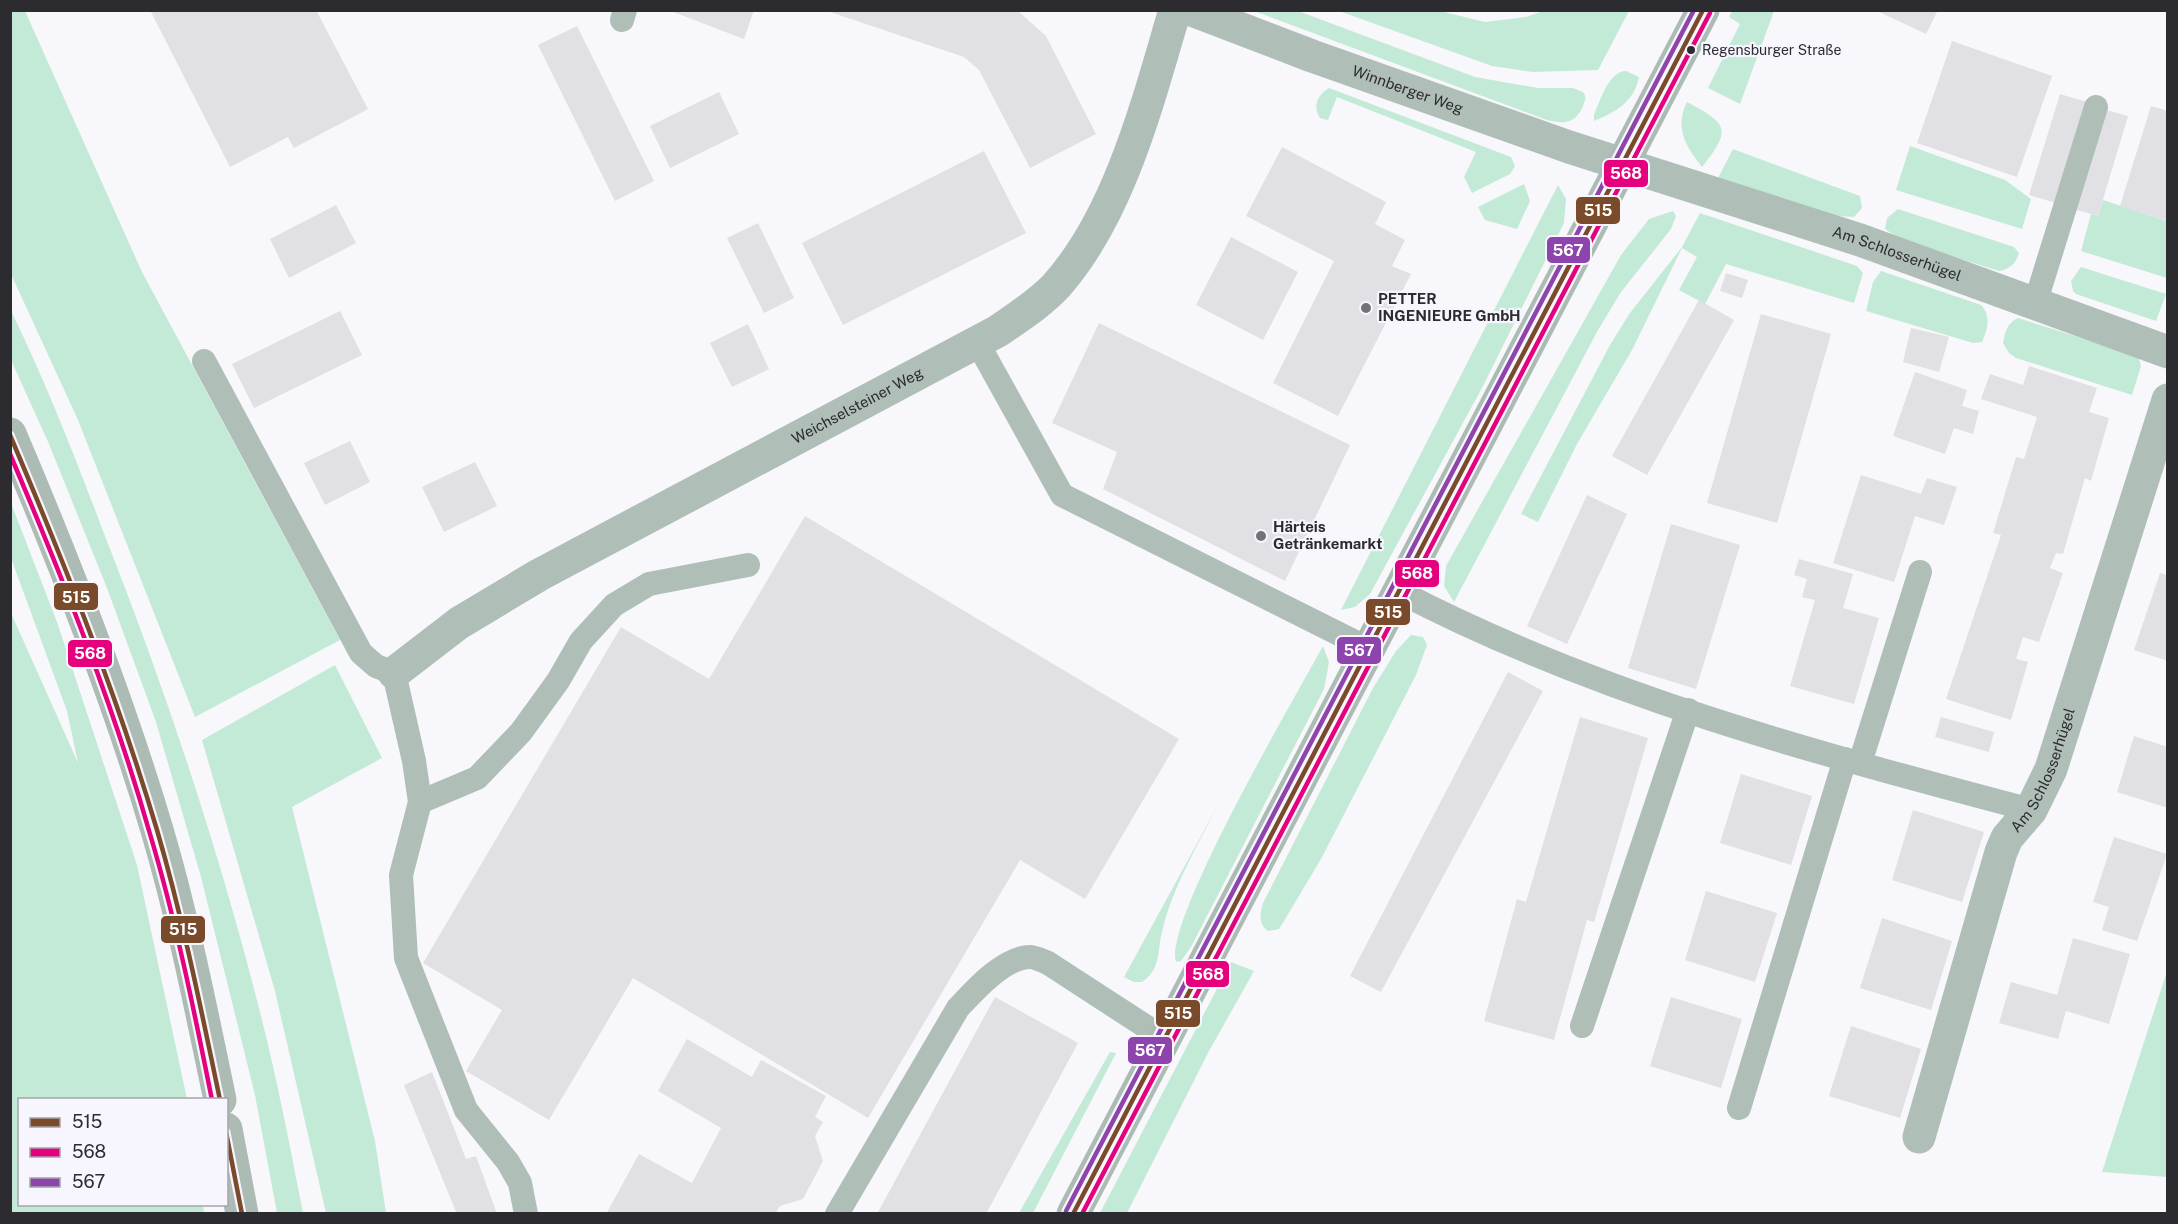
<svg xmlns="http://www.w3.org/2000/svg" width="2178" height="1224" viewBox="0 0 2178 1224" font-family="'Public Sans',sans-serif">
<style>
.green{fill:#c3ead7}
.building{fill:#e1e0e4}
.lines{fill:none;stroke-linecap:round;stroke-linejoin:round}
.lane{stroke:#afbeb7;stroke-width:24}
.street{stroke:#afbeb7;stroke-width:33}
.secondary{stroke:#acbcb5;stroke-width:33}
.bus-1-casing{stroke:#f7f5fd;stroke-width:9}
.bus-2-casing{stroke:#f7f5fd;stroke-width:9}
.bus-3-casing{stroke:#f7f5fd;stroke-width:9}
.bus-1{stroke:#7a4b2a;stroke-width:4.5}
.bus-2{stroke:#e5007d;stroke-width:4.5}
.bus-3{stroke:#8e44ad;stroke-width:4.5}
.bus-dot{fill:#2c2b30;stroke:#f7f5fd;stroke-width:2}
.poi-dot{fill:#737277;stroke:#f7f5fd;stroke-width:2}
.labels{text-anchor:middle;stroke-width:4.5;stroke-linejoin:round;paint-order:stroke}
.bus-label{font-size:14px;fill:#2c2b30;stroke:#f7f5fd;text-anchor:start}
.street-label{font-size:15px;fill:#2c2b30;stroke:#f7f5fd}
.poi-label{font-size:15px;font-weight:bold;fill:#2c2b30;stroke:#f7f5fd;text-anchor:start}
.line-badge{stroke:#f7f5fd;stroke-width:2}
.badge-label{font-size:16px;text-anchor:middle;font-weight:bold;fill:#fff}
</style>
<rect width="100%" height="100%" fill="#f8f7fb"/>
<!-- green -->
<g class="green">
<path d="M11 10 25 11 142 272 340 640 195 717 78 420 11 274Z"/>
<path d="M1254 11H1298L1475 77 1538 88H1573L1583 92C1587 98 1585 100 1583 106 1575 124 1565 124 1547 120Z"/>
<path d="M1339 11H1440L1485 22 1526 17 1543 11H1629L1598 70 1533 72 1492 66Z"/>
<path d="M1732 11H1774L1740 104 1708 88 1740 24 1729 17Z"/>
<path d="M1626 71 1639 77C1634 102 1616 112 1594 121V115C1600 101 1609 71 1626 71Z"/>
<path d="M1329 88 1511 157 1515 166 1510 174 1472 193 1464 177 1476 152 1337 97 1328 120 1320 118C1312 105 1318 95 1329 88Z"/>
<path d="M1687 102C1728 124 1732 129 1702 167 1686 147 1674 128 1687 102Z"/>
<path d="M1910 146 2005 180 2031 199 2022 229 1896 190Z"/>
<path d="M1733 149 1860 196 1862 208 1854 217 1837 216 1718 178Z"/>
<path d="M1524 184 1530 201 1517 229 1485 220 1478 207Z"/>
<path d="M1558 185 1566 199 1564 223 1483 386 1370 594 1355 607 1341 610Z"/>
<path d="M2103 200 2167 221V278L2081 251 2091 214 2098 216Z"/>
<path d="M1898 209 2014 247 2019 253C2016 264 2009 269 1999 271L1903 241 1885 229 1887 218Z"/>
<path d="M1673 211 1676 216 1671 229 1621 292 1598 330 1454 602 1444 586 1446 566 1621 255 1649 219Z"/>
<path d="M1700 213 1857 266 1863 273 1854 303 1726 264 1705 304 1679 290 1697 257 1682 248 1632 350 1577 444 1538 522 1521 514 1610 345 1630 313 1682 247Z"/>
<path d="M2081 267 2166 294 2156 321 2076 294 2073 291 2071 281Z"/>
<path d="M1881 271 1981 305C1991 316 1988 328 1982 342L1973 343 1866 311 1873 282Z"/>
<path d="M11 311C47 384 76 460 105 536 166 691 219 850 260 1012 277 1079 290 1146 303 1213H277L255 1095 201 877 156 722 107 588 49 444 11 360Z"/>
<path d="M2018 318 2138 356 2141 366 2132 395 2016 358 2009 353 2003 343C2005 332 2007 323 2018 318Z"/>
<path d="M11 503 57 622 137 865 187 1099 20 1100V1204L203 1205 204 1213H11V613L78 763 67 711 11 558Z"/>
<path d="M1411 635 1423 637 1427 645 1416 675 1321 859 1284 921 1279 929 1268 931C1258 924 1260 913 1263 903L1373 688 1396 651Z"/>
<path d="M1323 646 1329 662 1324 689 1191 947 1181 961 1176 962C1163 922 1297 694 1323 646Z"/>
<path d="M335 665 382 758 292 807 375 1141 386 1213H326L275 991 202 740Z"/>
<path d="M1217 807C1197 847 1172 888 1162 932 1157 952 1161 969 1142 982H1134L1124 977Z"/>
<path d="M1231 962 1254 971 1209 1051 1127 1213H1100Z"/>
<path d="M2167 971V1177L2102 1172Z"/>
<path d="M1110 1052 1116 1053 1033 1213H1019Z"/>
</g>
<!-- building -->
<g class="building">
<path d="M150 10H316L368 109 294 148 288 137 230 167Z"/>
<path d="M668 10H754L744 39Z"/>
<path d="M824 10H1017L1046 36 1096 134 1030 168 979 70 964 57Z"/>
<path d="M1875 10H1938L1926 34Z"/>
<path d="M577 26 654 181 615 201 538 45Z"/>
<path d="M1952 41 2052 76 2017 177 1917 143Z"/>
<path d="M719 92 739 134 670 168 650 126Z"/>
<path d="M2060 94 2087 102 2056 203 2029 195Z"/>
<path d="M2151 106 2168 111V221L2120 206Z"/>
<path d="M2102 109 2128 116 2098 216 2073 209Z"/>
<path d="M1282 147 1386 202 1375 224 1405 240 1392 266 1411 274 1338 416 1273 383 1334 261 1246 216Z"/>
<path d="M984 151 1026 233 843 325 802 243Z"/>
<path d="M336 205 356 243 289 278 270 239Z"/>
<path d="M758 223 794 298 764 313 727 238Z"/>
<path d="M1231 237 1298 272 1263 340 1196 305Z"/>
<path d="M1726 273 1748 280 1742 298 1720 291Z"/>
<path d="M1699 300 1734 320 1647 475 1612 456Z"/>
<path d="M340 311 362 355 254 408 232 364Z"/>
<path d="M1761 314 1831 334 1777 523 1707 503Z"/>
<path d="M1099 323 1350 445 1285 581 1103 489 1117 452 1052 423Z"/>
<path d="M748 324 769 369 732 387 710 343Z"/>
<path d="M1911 328 1949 337 1939 372 1903 362Z"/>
<path d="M2029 366 2097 388 2089 412 2109 418 2091 481 2085 478 2063 554 2056 553 2050 568 2063 573 2039 642 2023 637 2016 659 2028 662 2011 720 1946 699 2001 535 1993 533 2016 457 2024 459 2037 417 1981 399 1990 374 2023 385Z"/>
<path d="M1915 372 1967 390 1962 406 1979 411 1973 434 1954 428 1945 454 1893 436Z"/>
<path d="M350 441 370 482 325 505 304 463Z"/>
<path d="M475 462 497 506 444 532 422 487Z"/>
<path d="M1861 475 1921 494 1927 478 1957 487 1944 525 1915 516 1894 582 1833 563Z"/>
<path d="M1587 495 1627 514 1567 644 1527 626Z"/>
<path d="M805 516 1179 739 1085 899 1020 860 868 1118 633 978 549 1120 466 1071 502 1010 423 963 621 627 709 679Z"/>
<path d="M1671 524 1740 545 1696 689 1628 668Z"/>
<path d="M1799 559 1853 574 1843 608 1879 618 1854 704 1790 686 1815 600 1802 597 1807 579 1794 575Z"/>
<path d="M2160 573 2168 575V661L2134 650Z"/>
<path d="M1508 672 1543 691 1381 992 1350 976Z"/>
<path d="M1580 717 1648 738 1594 922 1587 920 1554 1040 1484 1021 1517 899 1526 902Z"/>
<path d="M1941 717 1994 732 1989 752 1935 737Z"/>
<path d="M2134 736 2168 747V808L2117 792Z"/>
<path d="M1741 774 1812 796 1791 865 1720 843Z"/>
<path d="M1913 810 1984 832 1962 902 1892 880Z"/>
<path d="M2114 837 2167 854 2137 941 2102 930 2109 907 2093 902Z"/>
<path d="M1706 891 1777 913 1755 982 1685 960Z"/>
<path d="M1882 918 1952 941 1931 1010 1860 988Z"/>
<path d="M2073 938 2130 954 2109 1024 2066 1011 2058 1039 1999 1023 2011 982 2057 995Z"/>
<path d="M995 997 1078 1043 986 1214H877Z"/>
<path d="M1671 997 1742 1019 1721 1088 1650 1066Z"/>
<path d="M1851 1026 1921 1049 1900 1118 1829 1096Z"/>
<path d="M687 1039 752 1077 761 1060 826 1096 815 1117 823 1122 815 1136 823 1161 803 1199 780 1206 775 1214H606L639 1154 692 1183 721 1128 658 1091Z"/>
<path d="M432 1072 466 1159 476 1156 497 1214H457L404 1085Z"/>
</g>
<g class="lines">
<!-- lane -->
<g class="lane">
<path d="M622 20 625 10"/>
<path d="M2035 304 2096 107"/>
<path d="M977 342 1062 495 1369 649"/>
<path d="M204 361 361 653 376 666 394 673 414 761 420 802 401 875 406 958 466 1110 508 1162 520 1183 526 1214"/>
<path d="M1398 591C1597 695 1816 753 2031 810"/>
<path d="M1860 763 1920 572"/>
<path d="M420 802 477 778 521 732 558 681 581 641 614 605 649 584 748 565"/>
<path d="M1582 1026 1688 710"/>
<path d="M1739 1108 1845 759"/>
<path d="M837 1214 958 1008C974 991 1004 957 1030 957 1035 957 1043 961 1048 963L1165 1039"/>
</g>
<!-- street -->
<g class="street">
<path id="s1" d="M1192 10 1312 56 1569 147 1860 240 2168 352"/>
<path id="s2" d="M394 673 459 623 539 575 998 331C1018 317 1039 304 1056 286 1120 214 1148 101 1175 10"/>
<path id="s3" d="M1919 1137 2001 852 2007 838 2031 810 2051 769 2168 400"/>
</g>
<!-- secondary -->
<g class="secondary">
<path d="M10 434C65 563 117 695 157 830 183 918 201 1009 220 1100"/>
<path d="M226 1129 242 1214"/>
<path d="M1073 1214 1703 10"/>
</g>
<!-- bus-1 casing -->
<g class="bus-1-casing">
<g id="bus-1">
<path d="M10 435C65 565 117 695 157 830 183 919 201 1009 220 1100"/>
<path d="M226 1132 242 1214"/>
<path d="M1073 1214 1703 10"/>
</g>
</g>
<!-- bus-2 casing -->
<g class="bus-2-casing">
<g id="bus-2">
<path d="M10 454C63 579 113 704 150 834 176 921 194 1010 212 1100"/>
<path d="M1082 1214 1710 13"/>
</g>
</g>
<!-- bus-3 casing -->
<g class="bus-3-casing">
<path id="bus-3" d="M1066 1211 1694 10"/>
</g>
<!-- bus-1 -->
<use href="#bus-1" class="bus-1"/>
<!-- bus-2 -->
<use href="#bus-2" class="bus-2"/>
<!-- bus-3 -->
<use href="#bus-3" class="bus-3"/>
</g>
<!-- markers -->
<circle class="bus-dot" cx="1691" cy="50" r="5"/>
<g class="poi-dot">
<circle cx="1366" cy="308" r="6"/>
<circle cx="1261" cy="536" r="6"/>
</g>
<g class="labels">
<!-- bus labels -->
<g class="bus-label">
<text x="1702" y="55">Regensburger Straße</text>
</g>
<!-- street labels -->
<g class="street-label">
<text dy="5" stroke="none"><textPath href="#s1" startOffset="230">Winnberger Weg</textPath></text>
<text dy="5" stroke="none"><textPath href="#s1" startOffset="746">Am Schlosserhügel</textPath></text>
<text dy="5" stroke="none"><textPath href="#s2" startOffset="536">Weichselsteiner Weg</textPath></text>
<text dy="5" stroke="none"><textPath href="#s3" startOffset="390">Am Schlosserhügel</textPath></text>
</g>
<!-- poi labels -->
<g class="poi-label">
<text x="1378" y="304">PETTER<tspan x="1378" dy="17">INGENIEURE GmbH</tspan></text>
<text x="1273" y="532">Härteis<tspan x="1273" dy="17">Getränkemarkt</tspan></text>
</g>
</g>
<g class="line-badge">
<rect x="1603" y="159" width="46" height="29" rx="6" fill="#e5007d"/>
<rect x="1575" y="196" width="46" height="29" rx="6" fill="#7a4b2a"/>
<rect x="1546" y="236" width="45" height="28" rx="6" fill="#8e44ad"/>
<rect x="1394" y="559" width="46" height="29" rx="6" fill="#e5007d"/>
<rect x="53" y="582" width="46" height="29" rx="6" fill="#7a4b2a"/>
<rect x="1365" y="598" width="46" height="28" rx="6" fill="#7a4b2a"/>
<rect x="1336" y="636" width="46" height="29" rx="6" fill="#8e44ad"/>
<rect x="67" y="639" width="46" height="29" rx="6" fill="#e5007d"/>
<rect x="160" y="915" width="46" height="29" rx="6" fill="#7a4b2a"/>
<rect x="1185" y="960" width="45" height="28" rx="6" fill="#e5007d"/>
<rect x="1155" y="999" width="46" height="29" rx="6" fill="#7a4b2a"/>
<rect x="1127" y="1036" width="46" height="29" rx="6" fill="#8e44ad"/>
</g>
<g class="badge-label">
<text x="1626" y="179">568</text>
<text x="1598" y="216">515</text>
<text x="1568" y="256">567</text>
<text x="1417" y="579">568</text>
<text x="76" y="603">515</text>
<text x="1388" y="618">515</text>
<text x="1359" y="656">567</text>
<text x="90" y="659">568</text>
<text x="183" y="935">515</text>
<text x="1208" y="980">568</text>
<text x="1178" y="1019">515</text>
<text x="1150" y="1056">567</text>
</g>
<!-- border -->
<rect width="2178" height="1224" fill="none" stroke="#2c2b30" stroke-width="24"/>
<!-- legend -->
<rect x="18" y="1098" width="210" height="108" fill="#f7f5fd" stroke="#a6a4ab" stroke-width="1.5"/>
<rect x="30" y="1118" width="30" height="9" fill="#7a4b2a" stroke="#a6a4ab" stroke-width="1.5"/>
<text x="72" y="1128" font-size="18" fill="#2c2b30">515</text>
<rect x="30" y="1148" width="30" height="9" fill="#e5007d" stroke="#a6a4ab" stroke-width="1.5"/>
<text x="72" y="1158" font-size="18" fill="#2c2b30">568</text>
<rect x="30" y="1178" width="30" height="9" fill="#8e44ad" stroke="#a6a4ab" stroke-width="1.5"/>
<text x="72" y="1188" font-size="18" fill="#2c2b30">567</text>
</svg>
